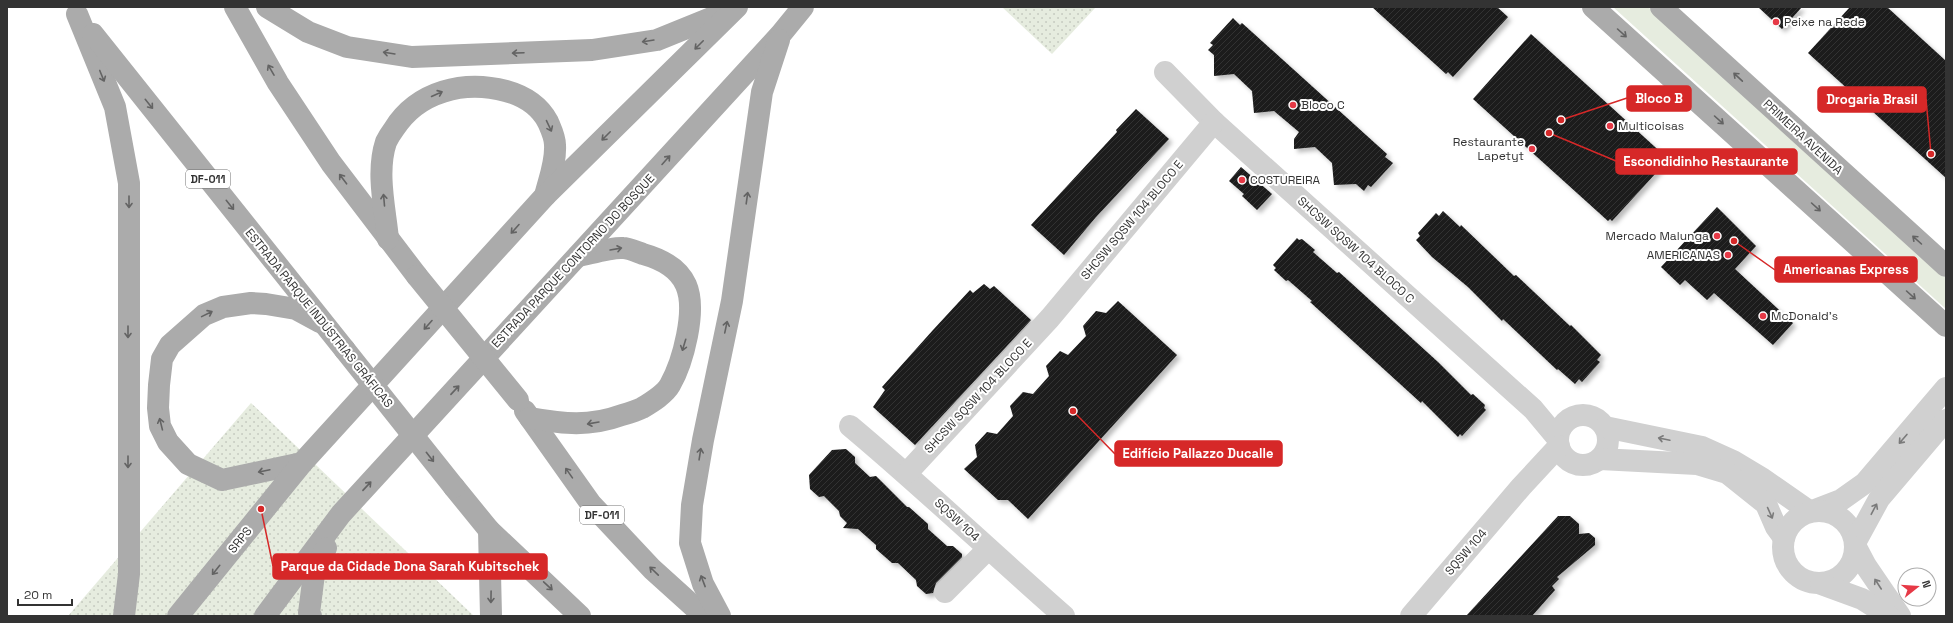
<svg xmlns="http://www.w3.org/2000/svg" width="1953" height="623" viewBox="0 0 1953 623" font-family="'Space Grotesk',sans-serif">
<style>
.grass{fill:#e6ecdf}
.park{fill:url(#park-dots)}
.building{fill:url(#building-hatch);filter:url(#shadow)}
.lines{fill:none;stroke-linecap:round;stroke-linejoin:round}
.minor{stroke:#d0d0d0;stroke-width:22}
.major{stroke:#ababab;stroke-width:22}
.major-bridge{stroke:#ababab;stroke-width:22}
.oneway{stroke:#636363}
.oneway2{stroke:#7a7a7a}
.poi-dot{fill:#e63946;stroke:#fff;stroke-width:1.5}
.labels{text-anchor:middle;stroke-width:4;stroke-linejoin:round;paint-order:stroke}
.shield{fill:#fff;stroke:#707070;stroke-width:1}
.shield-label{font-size:11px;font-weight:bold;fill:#333}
.poi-label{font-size:12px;fill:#333;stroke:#fff;text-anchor:start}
.street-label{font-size:12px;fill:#333;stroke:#fff}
.leader{fill:none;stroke:#d62828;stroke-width:1.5}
.callout-dot{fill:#d62828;stroke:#fff;stroke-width:1.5}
.callout{fill:#d62828;stroke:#d62828;stroke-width:1.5}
.callout-label{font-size:13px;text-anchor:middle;font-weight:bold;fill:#fff}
</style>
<defs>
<pattern id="park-dots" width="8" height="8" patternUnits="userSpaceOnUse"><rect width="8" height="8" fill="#e6ecdf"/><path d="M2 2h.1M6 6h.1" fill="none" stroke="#c6cbc0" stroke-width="1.8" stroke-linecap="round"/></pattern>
<pattern id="building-hatch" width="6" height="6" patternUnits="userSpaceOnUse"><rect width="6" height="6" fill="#1a1a1a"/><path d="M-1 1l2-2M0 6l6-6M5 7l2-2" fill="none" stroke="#333"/></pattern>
<filter id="shadow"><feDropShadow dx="3.5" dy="3.5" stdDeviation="2" flood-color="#0004"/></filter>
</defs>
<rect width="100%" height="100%" fill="#fff"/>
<!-- grass -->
<path class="grass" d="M1613 7H1648L1946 278V309Z"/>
<!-- park -->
<g class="park">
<path d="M1002 7H1096L1052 54Z"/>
<path d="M251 403 474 616H68Z"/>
</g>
<!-- building -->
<g class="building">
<path d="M1372 7H1497L1508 17 1453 77 1448 72 1446 74Z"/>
<path d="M1758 7H1802L1782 29Z"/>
<path d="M1850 7H1887L1946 61V178L1808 53Z"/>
<path d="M1233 18 1240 25 1242 23 1387 154 1385 157 1393 163 1371 187 1368 185 1364 191 1356 184 1334 185 1332 163 1315 147 1294 149V139L1299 132 1274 111 1254 113 1252 91 1234 74 1214 76V55L1208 50 1213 45 1210 43Z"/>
<path d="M1531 34 1666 157 1664 158 1667 161 1612 221 1610 219 1608 221 1473 99Z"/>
<path d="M1136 109 1169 139 1096 217 1064 255 1031 225 1117 132 1116 130Z"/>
<path d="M1241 167 1272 194 1257 210 1242 196 1244 194 1229 181Z"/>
<path d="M1717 207 1756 246 1735 269 1793 323 1773 345 1714 293 1707 300 1685 280 1680 285 1661 267Z"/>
<path d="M1443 211 1460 227 1461 225 1514 276 1516 275 1570 326 1571 325 1601 355 1597 360 1600 362 1582 382 1579 379 1575 384 1558 369 1557 370 1503 319 1502 321 1468 287 1432 257 1416 240 1420 236 1418 233 1436 213 1439 216Z"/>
<path d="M1297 238 1299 240 1302 239 1315 250 1313 252 1337 273 1339 272 1438 362 1471 395 1473 394 1485 405 1484 408 1486 410 1462 436 1460 434 1458 437 1422 401 1421 403 1310 302 1312 301 1288 280 1286 281 1274 270 1276 268 1273 265Z"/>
<path d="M984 284 990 289 994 286 1031 320 915 445 873 407 885 390 882 387 933 330 970 290 973 293Z"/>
<path d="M1118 301 1177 355 1028 519 1008 500H998L964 469 977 457 975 445 987 432 997 434 1013 416 1010 406 1023 392 1033 394 1049 376 1046 366 1060 351 1068 355 1086 336 1083 326 1096 311 1106 313Z"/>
<path d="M846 449 855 457V463L870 477 876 476 907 507H909L928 524V529L947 546H953L962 554V557L936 583 933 593 926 594 917 586 916 580 898 563H892L876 549V545L858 529 843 528 847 523 840 516 839 511 824 496 819 497 810 489 809 475 832 450Z"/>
<path d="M1558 516H1570L1579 524V534L1589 533 1595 538V545L1557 577 1559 579 1552 586 1555 590 1532 616H1466Z"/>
</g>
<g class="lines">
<!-- minor -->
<g class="minor">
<path d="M1165 72 1214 122 1533 409 1558 439"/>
<circle cx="1583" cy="440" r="25"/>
<path d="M850 426C923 487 992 553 1064 616"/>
<path d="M1605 427 1702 447 1733 461 1763 479 1809 511"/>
<path d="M1600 459 1697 464 1727 473 1766 504 1776 527 1784 538"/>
<path d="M907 473 1050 318 1214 122"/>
<path d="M1815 510 1841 500 1865 483 1946 388"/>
<circle cx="1819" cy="547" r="36"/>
<path d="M1855 543 1879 499 1946 420"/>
<path d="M1856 547 1866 566 1900 616"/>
<path d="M1821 584 1862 599 1889 616"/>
<path d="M945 592 988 549"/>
<path d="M1411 616 1521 487 1559 446"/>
</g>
<!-- major -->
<g class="major">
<path d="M235 7 278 83 331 163 417 276"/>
<path d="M267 7 308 32 347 47 412 57 592 50 657 40 726 12"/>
<path d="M1593 7 1946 326"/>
<path d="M1661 7 1946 266"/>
<path d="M77 14 115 107 129 183V574L124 616"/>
<path d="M93 34 345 350"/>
<path d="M388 239C385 208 376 172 386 142 388 138 391 133 394 129 418 91 464 80 506 91 524 96 539 105 548 122 551 129 555 137 555 145 556 163 549 179 545 196"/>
<path d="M525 411 591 504 652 569 704 616"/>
<path d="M530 418C564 424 589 427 622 415 629 413 636 411 642 408 652 402 665 394 670 385 683 362 697 310 686 285 678 267 661 259 643 254 637 252 629 248 623 248 612 247 589 254 578 256"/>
<path d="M302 463 222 480 188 464 168 442 160 426 158 408 159 385 162 359 170 345 204 315 223 307 251 303 266 304 296 309 320 322"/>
<path d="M454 487 489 530 580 616"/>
<path d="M489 530 491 616"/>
<path d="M178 616 302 463 544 197 737 7"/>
<path d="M265 616 341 514 781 34 803 7"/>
<path d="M311 616 309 613 314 574 326 548"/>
<path d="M720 616 703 584 690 543 692 505 703 440 732 301 762 92 779 40"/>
</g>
<!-- major-bridge -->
<g class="major-bridge">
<path d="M417 276 518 400"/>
<path d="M345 350 454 487"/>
</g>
</g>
<!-- one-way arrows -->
<defs><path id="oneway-shaft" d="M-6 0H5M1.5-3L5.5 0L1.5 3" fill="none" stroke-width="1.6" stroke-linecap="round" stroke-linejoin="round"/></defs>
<g class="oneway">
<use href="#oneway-shaft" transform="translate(1622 33) rotate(42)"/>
<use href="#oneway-shaft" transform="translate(648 41) rotate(171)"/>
<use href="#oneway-shaft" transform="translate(699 45) rotate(135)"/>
<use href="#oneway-shaft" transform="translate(389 53) rotate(-171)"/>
<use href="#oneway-shaft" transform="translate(518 53) rotate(178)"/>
<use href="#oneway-shaft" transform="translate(271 70) rotate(-120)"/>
<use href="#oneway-shaft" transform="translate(102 76) rotate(68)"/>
<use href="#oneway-shaft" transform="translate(1738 77) rotate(-137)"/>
<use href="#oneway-shaft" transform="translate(437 94) rotate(-24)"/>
<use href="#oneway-shaft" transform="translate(149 104) rotate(51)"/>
<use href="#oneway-shaft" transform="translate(1719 120) rotate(42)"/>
<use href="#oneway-shaft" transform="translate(549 126) rotate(65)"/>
<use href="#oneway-shaft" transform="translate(606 136) rotate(135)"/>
<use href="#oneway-shaft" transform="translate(666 160) rotate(-48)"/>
<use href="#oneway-shaft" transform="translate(343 179) rotate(-127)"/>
<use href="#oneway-shaft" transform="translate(747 198) rotate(-82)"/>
<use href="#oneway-shaft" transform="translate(384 200) rotate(-95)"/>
<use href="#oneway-shaft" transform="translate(129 202) rotate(90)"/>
<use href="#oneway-shaft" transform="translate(230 205) rotate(51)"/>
<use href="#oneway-shaft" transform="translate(1816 207) rotate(42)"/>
<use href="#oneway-shaft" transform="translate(515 229) rotate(132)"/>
<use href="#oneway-shaft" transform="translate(1917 240) rotate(-138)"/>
<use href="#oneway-shaft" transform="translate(616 249) rotate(-10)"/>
<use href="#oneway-shaft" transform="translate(1911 295) rotate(42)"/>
<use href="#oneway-shaft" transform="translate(207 314) rotate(-26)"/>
<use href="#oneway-shaft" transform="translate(428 325) rotate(132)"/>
<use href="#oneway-shaft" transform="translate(726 327) rotate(-78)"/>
<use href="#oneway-shaft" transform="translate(128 332) rotate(90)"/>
<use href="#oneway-shaft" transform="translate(684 345) rotate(107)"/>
<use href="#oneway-shaft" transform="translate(455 390) rotate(-47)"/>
<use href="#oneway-shaft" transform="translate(593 423) rotate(170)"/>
<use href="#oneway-shaft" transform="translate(161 424) rotate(-104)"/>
<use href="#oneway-shaft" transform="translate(700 454) rotate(-81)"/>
<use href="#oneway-shaft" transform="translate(430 457) rotate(52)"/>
<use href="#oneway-shaft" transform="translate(128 462) rotate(90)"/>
<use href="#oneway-shaft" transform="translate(264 471) rotate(168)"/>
<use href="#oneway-shaft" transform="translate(569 473) rotate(-125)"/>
<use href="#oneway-shaft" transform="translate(367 486) rotate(-47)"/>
<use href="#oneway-shaft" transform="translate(216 570) rotate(129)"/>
<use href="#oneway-shaft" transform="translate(654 571) rotate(-136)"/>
<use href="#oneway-shaft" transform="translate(703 581) rotate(-111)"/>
<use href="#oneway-shaft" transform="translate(548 586) rotate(43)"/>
<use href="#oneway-shaft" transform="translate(491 597) rotate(91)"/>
</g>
<g class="oneway2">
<use href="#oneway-shaft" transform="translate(1664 439) rotate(-168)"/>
<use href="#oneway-shaft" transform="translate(1903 439) rotate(131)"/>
<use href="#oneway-shaft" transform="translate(1874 509) rotate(-62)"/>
<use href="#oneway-shaft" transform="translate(1770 513) rotate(66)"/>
<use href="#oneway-shaft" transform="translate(1878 584) rotate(-123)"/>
</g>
<!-- markers -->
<g class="poi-dot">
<circle cx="1776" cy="22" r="4"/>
<circle cx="1293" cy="105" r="4"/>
<circle cx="1610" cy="126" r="4"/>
<circle cx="1532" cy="149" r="4"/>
<circle cx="1242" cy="180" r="4"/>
<circle cx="1717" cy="236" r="4"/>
<circle cx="1728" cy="255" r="4"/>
<circle cx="1763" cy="316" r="4"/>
</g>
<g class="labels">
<!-- shield labels -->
<g class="shield">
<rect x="186" y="170" width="44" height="18" rx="3"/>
<rect x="580" y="506" width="44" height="18" rx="3"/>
</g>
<g class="shield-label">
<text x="208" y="183">DF-011</text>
<text x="602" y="519">DF-011</text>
</g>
<!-- poi labels -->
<g class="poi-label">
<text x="1784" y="26">Peixe na Rede</text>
<text x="1301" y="109">Bloco C</text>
<text x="1618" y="130">Multicoisas</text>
<text x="1524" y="146" text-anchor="end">Restaurante<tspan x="1524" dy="14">Lapetyt</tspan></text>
<text x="1250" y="184">COSTUREIRA</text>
<text x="1709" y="240" text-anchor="end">Mercado Malunga</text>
<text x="1720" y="259" text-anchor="end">AMERICANAS</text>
<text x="1771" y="320">McDonald's</text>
</g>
<!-- street labels -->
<g class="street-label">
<text transform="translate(1803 137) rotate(43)" y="4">PRIMEIRA AVENIDA</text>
<text transform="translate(1132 220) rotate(-50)" y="4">SHCSW SQSW 104 BLOCO E</text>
<text transform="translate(1356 250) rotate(42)" y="4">SHCSW SQSW 104 BLOCO C</text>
<text transform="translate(573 261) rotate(-47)" y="4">ESTRADA PARQUE CONTORNO DO BOSQUE</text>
<text transform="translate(319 318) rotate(51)" y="4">ESTRADA PARQUE INDÚSTRIAS GRÁFICAS</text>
<text transform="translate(978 396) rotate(-47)" y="4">SHCSW SQSW 104 BLOCO E</text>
<text transform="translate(957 520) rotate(43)" y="4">SQSW 104</text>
<text transform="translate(240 540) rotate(-51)" y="4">SRPS</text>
<text transform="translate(1466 552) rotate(-49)" y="4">SQSW 104</text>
</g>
</g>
<!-- callouts -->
<path class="leader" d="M1561 120L1627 98M1931 154L1926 99M1549 133L1616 161M1734 241L1775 270M1073 411L1115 454M261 509L273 566"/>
<g class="callout-dot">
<circle cx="1561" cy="120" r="4"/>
<circle cx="1931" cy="154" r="4"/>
<circle cx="1549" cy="133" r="4"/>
<circle cx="1734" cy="241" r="4"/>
<circle cx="1073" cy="411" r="4"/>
<circle cx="261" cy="509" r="4"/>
</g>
<g class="callout">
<rect x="1627" y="86" width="64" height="25" rx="4"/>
<rect x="1818" y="87" width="108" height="25" rx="4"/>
<rect x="1616" y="149" width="181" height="25" rx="4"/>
<rect x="1775" y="257" width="142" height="25" rx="4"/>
<rect x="1115" y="441" width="167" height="25" rx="4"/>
<rect x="273" y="554" width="274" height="25" rx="4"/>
</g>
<g class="callout-label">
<text x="1659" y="103">Bloco B</text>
<text x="1872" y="104">Drogaria Brasil</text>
<text x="1706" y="166">Escondidinho Restaurante</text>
<text x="1846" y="274">Americanas Express</text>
<text x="1198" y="458">Edifício Pallazzo Ducalle</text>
<text x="410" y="571">Parque da Cidade Dona Sarah Kubitschek</text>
</g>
<!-- border -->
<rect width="1953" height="623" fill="none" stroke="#333333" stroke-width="16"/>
<!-- north arrow -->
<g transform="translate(1917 587) rotate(73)"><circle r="19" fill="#ffffff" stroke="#adadad"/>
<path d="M0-3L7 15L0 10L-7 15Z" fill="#e63946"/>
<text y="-6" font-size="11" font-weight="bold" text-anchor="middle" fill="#333333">N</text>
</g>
<!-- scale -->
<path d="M18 599v6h54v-6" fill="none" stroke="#333333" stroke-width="2"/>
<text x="24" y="599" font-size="12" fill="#333333" stroke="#ffffff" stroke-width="3" paint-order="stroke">20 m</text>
</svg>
